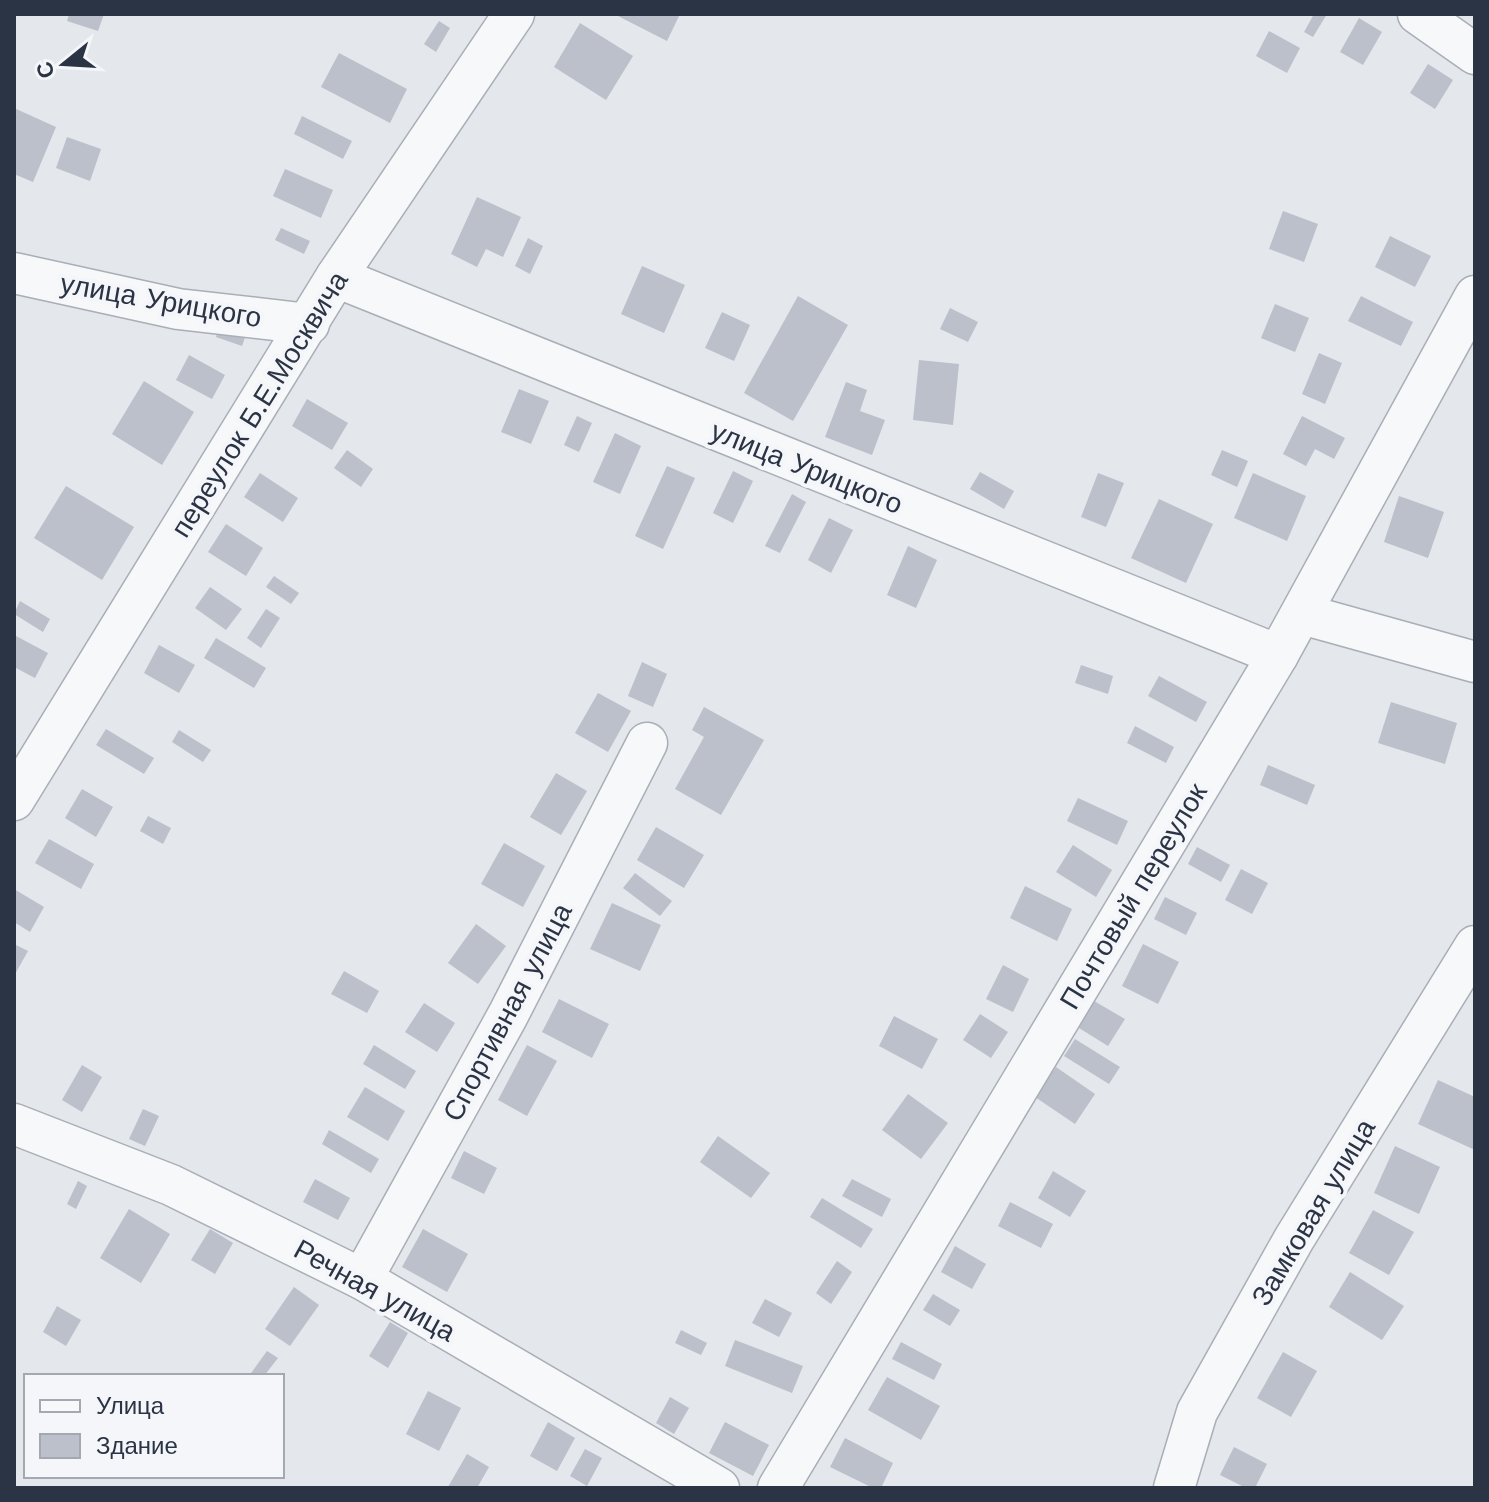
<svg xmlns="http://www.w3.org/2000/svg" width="1489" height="1502" viewBox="0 0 1489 1502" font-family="'Work Sans',sans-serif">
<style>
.building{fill:#bbc0ca}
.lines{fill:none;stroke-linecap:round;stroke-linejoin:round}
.minor-casing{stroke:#a9aeb7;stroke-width:43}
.minor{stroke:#f7f8fa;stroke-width:40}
.labels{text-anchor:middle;stroke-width:8;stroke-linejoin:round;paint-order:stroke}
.street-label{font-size:28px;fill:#2b3445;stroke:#f4f6f9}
</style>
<rect width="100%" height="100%" fill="#e4e7ec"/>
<!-- building -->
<g class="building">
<path d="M69 14H104L98 31 67 21Z"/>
<path d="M614 14H680L667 41Z"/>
<path d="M1314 14H1327L1313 37 1304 32Z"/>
<path d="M1359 18 1382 32 1363 65 1340 52Z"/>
<path d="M439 21 450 28 436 52 424 44Z"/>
<path d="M580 23 633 56 606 100 554 67Z"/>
<path d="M1269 31 1300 48 1287 73 1256 56Z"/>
<path d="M339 53 407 89 390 123 321 87Z"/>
<path d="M1428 64 1453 80 1435 109 1410 93Z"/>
<path d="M14 108 56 127 33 182 14 174Z"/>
<path d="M302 116 352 141 343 159 294 134Z"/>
<path d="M67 137 101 149 90 181 56 168Z"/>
<path d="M285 169 333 190 321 218 273 196Z"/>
<path d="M477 197 521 217 503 257 486 249 477 267 451 254Z"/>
<path d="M1283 211 1318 224 1304 262 1269 249Z"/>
<path d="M281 228 310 241 304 254 275 240Z"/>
<path d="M1390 236 1431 256 1415 287 1375 267Z"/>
<path d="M528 238 543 246 530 274 515 266Z"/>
<path d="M642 266 685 285 664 333 621 314Z"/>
<path d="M798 296 848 325 793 421 744 393Z"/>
<path d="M1361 296 1413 322 1401 346 1348 321Z"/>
<path d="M1275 304 1309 318 1295 352 1261 338Z"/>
<path d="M950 308 978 322 968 342 940 329Z"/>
<path d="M722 312 750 325 734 361 705 348Z"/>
<path d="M221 322 247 332 242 346 216 337Z"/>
<path d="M1319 353 1342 363 1325 404 1302 394Z"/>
<path d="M189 355 225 375 212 399 176 380Z"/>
<path d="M919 360 959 364 953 425 913 420Z"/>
<path d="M144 381 194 412 162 465 112 434Z"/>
<path d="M846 382 867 390 860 411 885 420 872 455 825 437Z"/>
<path d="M519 389 549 401 531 444 501 432Z"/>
<path d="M307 399 348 423 332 450 292 426Z"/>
<path d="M577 416 592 423 579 452 564 445Z"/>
<path d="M1302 416 1345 438 1334 459 1315 449 1306 466 1283 454Z"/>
<path d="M615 433 641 446 620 494 593 482Z"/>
<path d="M347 450 373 469 361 487 334 468Z"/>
<path d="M1222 450 1248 461 1237 487 1211 475Z"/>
<path d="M667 466 695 478 663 549 635 536Z"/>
<path d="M733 471 753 481 733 523 713 513Z"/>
<path d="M980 472 1014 491 1004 509 970 489Z"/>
<path d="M260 473 298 498 283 522 244 497Z"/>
<path d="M1098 473 1124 483 1106 527 1081 517Z"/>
<path d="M1253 473 1306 496 1287 541 1234 518Z"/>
<path d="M66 486 134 527 102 580 34 538Z"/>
<path d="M792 494 806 502 780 553 765 546Z"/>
<path d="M1399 496 1444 512 1428 558 1384 542Z"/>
<path d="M1159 499 1213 524 1186 583 1131 558Z"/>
<path d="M829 518 853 530 831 573 808 560Z"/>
<path d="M226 524 263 548 246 576 208 552Z"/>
<path d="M908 546 937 560 916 608 887 595Z"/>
<path d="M274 576 299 593 291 604 266 587Z"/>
<path d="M210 587 242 609 226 630 195 608Z"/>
<path d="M20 601 50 619 43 632 14 614Z"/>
<path d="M266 609 280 618 261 648 247 638Z"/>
<path d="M14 635 48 653 35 678 14 667Z"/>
<path d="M216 638 266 668 254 688 204 658Z"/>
<path d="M159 645 195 665 179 693 144 673Z"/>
<path d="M642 662 667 674 653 707 628 696Z"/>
<path d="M1081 665 1113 676 1108 694 1075 683Z"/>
<path d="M1159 676 1207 702 1196 722 1148 696Z"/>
<path d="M598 693 631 711 608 752 575 733Z"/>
<path d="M1391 702 1457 723 1445 764 1378 743Z"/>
<path d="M704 707 764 740 721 815 675 789 704 737 692 730Z"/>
<path d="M1135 726 1174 747 1166 763 1127 743Z"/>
<path d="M106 729 154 758 144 774 96 745Z"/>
<path d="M179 730 211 750 203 762 172 742Z"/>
<path d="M1268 765 1315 785 1307 805 1260 785Z"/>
<path d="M556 773 587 791 561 835 530 817Z"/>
<path d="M82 789 113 807 96 837 65 818Z"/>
<path d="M1078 798 1128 821 1117 845 1067 821Z"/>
<path d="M148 816 171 828 163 844 140 831Z"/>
<path d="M656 827 704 855 684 888 637 860Z"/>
<path d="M49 839 94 864 81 889 35 863Z"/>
<path d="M504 843 545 866 523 907 481 884Z"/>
<path d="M1073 845 1112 870 1096 897 1056 872Z"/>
<path d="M1197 847 1230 865 1221 882 1188 864Z"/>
<path d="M1241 869 1268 883 1252 914 1225 900Z"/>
<path d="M635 873 672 901 660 916 623 888Z"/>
<path d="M1025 886 1072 909 1057 941 1010 918Z"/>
<path d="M14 889 44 907 30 932 14 922Z"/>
<path d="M1165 897 1197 913 1186 935 1154 919Z"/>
<path d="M612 903 661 925 640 971 590 949Z"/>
<path d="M476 924 506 946 478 984 448 963Z"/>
<path d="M14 944 28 951 14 976Z"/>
<path d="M1143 944 1179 962 1158 1004 1122 986Z"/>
<path d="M1003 965 1029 979 1013 1012 986 999Z"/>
<path d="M344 971 379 991 367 1013 331 994Z"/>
<path d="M559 999 609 1024 592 1058 542 1032Z"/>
<path d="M1094 1001 1125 1019 1108 1046 1079 1028Z"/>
<path d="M424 1003 455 1023 437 1052 405 1032Z"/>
<path d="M980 1014 1008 1032 991 1058 963 1040Z"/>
<path d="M894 1016 938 1039 922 1069 879 1046Z"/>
<path d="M1075 1039 1120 1067 1109 1084 1064 1056Z"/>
<path d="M374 1045 416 1071 405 1089 363 1064Z"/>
<path d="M527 1045 557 1061 527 1116 498 1100Z"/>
<path d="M82 1065 102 1077 82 1112 62 1100Z"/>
<path d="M1056 1067 1095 1094 1075 1124 1035 1097Z"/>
<path d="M1438 1080 1475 1097V1150L1418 1124Z"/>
<path d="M365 1087 405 1111 388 1141 347 1117Z"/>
<path d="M908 1094 948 1123 921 1159 882 1130Z"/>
<path d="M143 1109 159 1116 145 1146 129 1139Z"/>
<path d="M329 1130 379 1159 371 1173 322 1144Z"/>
<path d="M718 1136 770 1173 751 1198 700 1162Z"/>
<path d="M1395 1146 1440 1167 1419 1214 1374 1193Z"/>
<path d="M464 1151 497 1168 484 1194 451 1178Z"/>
<path d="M1053 1171 1086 1191 1070 1217 1038 1198Z"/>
<path d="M315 1179 350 1198 338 1220 303 1202Z"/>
<path d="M852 1179 891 1199 882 1217 842 1196Z"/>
<path d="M78 1181 87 1186 76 1209 67 1204Z"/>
<path d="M822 1198 873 1229 861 1248 810 1217Z"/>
<path d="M1010 1202 1053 1224 1041 1248 998 1226Z"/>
<path d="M129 1209 170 1234 141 1283 100 1258Z"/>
<path d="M1373 1210 1414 1232 1389 1275 1349 1253Z"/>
<path d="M210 1229 233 1243 215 1274 191 1260Z"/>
<path d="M423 1229 468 1254 447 1292 402 1267Z"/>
<path d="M955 1246 986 1264 972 1289 941 1272Z"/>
<path d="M837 1261 852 1272 831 1304 816 1293Z"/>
<path d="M1350 1272 1404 1306 1382 1340 1329 1307Z"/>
<path d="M294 1287 319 1305 290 1346 265 1329Z"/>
<path d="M933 1294 960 1310 950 1326 923 1310Z"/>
<path d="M765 1299 792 1313 779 1337 752 1323Z"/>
<path d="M57 1306 81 1320 66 1346 43 1332Z"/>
<path d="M390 1322 408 1333 388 1368 369 1356Z"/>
<path d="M681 1330 707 1343 701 1355 675 1343Z"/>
<path d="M735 1340 803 1366 792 1393 725 1366Z"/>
<path d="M901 1342 942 1364 934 1380 892 1359Z"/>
<path d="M267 1351 278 1358 264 1376H249Z"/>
<path d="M1283 1352 1317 1371 1291 1417 1257 1398Z"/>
<path d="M887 1377 940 1406 921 1440 868 1410Z"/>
<path d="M428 1391 461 1408 439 1451 406 1434Z"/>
<path d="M670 1397 689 1408 674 1434 656 1423Z"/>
<path d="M548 1422 575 1438 557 1471 530 1456Z"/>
<path d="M725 1422 769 1445 753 1476 709 1453Z"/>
<path d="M845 1438 893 1463 881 1488H873L830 1467Z"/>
<path d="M1234 1447 1267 1464 1255 1488H1246L1220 1475Z"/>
<path d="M585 1449 602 1458 587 1486 570 1476Z"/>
<path d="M467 1454 489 1467 477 1488H451L448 1487Z"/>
</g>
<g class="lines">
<!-- minor casing -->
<g class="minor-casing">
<g id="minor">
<path d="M1418 14 1475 54"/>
<path d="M14 273 178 309 309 324"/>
<path d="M336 277 1278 655"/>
<path d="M1302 614 1475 662"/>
<path d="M14 800 336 277 514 14"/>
<path d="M14 1124 171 1185 362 1279 719 1488"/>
<path d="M362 1279 508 1015 647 743"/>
<path d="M778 1488 1278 655 1475 296"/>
<path d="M1174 1488 1197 1412 1294 1239 1475 946"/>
</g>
</g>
<!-- minor -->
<use href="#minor" class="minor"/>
</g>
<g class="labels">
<!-- street labels -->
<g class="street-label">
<text transform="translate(161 300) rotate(10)" y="10">улица Урицкого</text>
<text transform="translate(259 404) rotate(-58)" y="10">переулок Б.Е.Москвича</text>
<text transform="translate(807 467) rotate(22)" y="10">улица Урицкого</text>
<text transform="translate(1133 896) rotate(-59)" y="10">Почтовый переулок</text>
<text transform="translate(507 1012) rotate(-62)" y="10">Спортивная улица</text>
<text transform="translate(1313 1212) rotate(-59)" y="10">Замковая улица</text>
<text transform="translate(375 1290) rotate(29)" y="10">Речная улица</text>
</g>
</g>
<!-- border -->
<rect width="1489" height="1502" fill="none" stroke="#2b3445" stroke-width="32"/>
<!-- legend -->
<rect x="24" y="1374" width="260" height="104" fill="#f4f6f9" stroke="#a4a8b1" stroke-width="2"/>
<rect x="40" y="1400" width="40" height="12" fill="#f7f8fa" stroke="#a4a8b1" stroke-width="2"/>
<text x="96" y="1414" font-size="24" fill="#2b3445">Улица</text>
<rect x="40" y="1434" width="40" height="24" fill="#bbc0ca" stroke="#a4a8b1" stroke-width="2"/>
<text x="96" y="1454" font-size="24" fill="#2b3445">Здание</text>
<!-- north arrow -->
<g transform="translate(64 64) rotate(252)" stroke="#f4f6f9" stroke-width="6" paint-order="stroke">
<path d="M0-6L14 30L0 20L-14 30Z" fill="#2b3445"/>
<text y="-12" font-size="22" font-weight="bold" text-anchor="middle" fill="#2b3445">С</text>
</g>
</svg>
